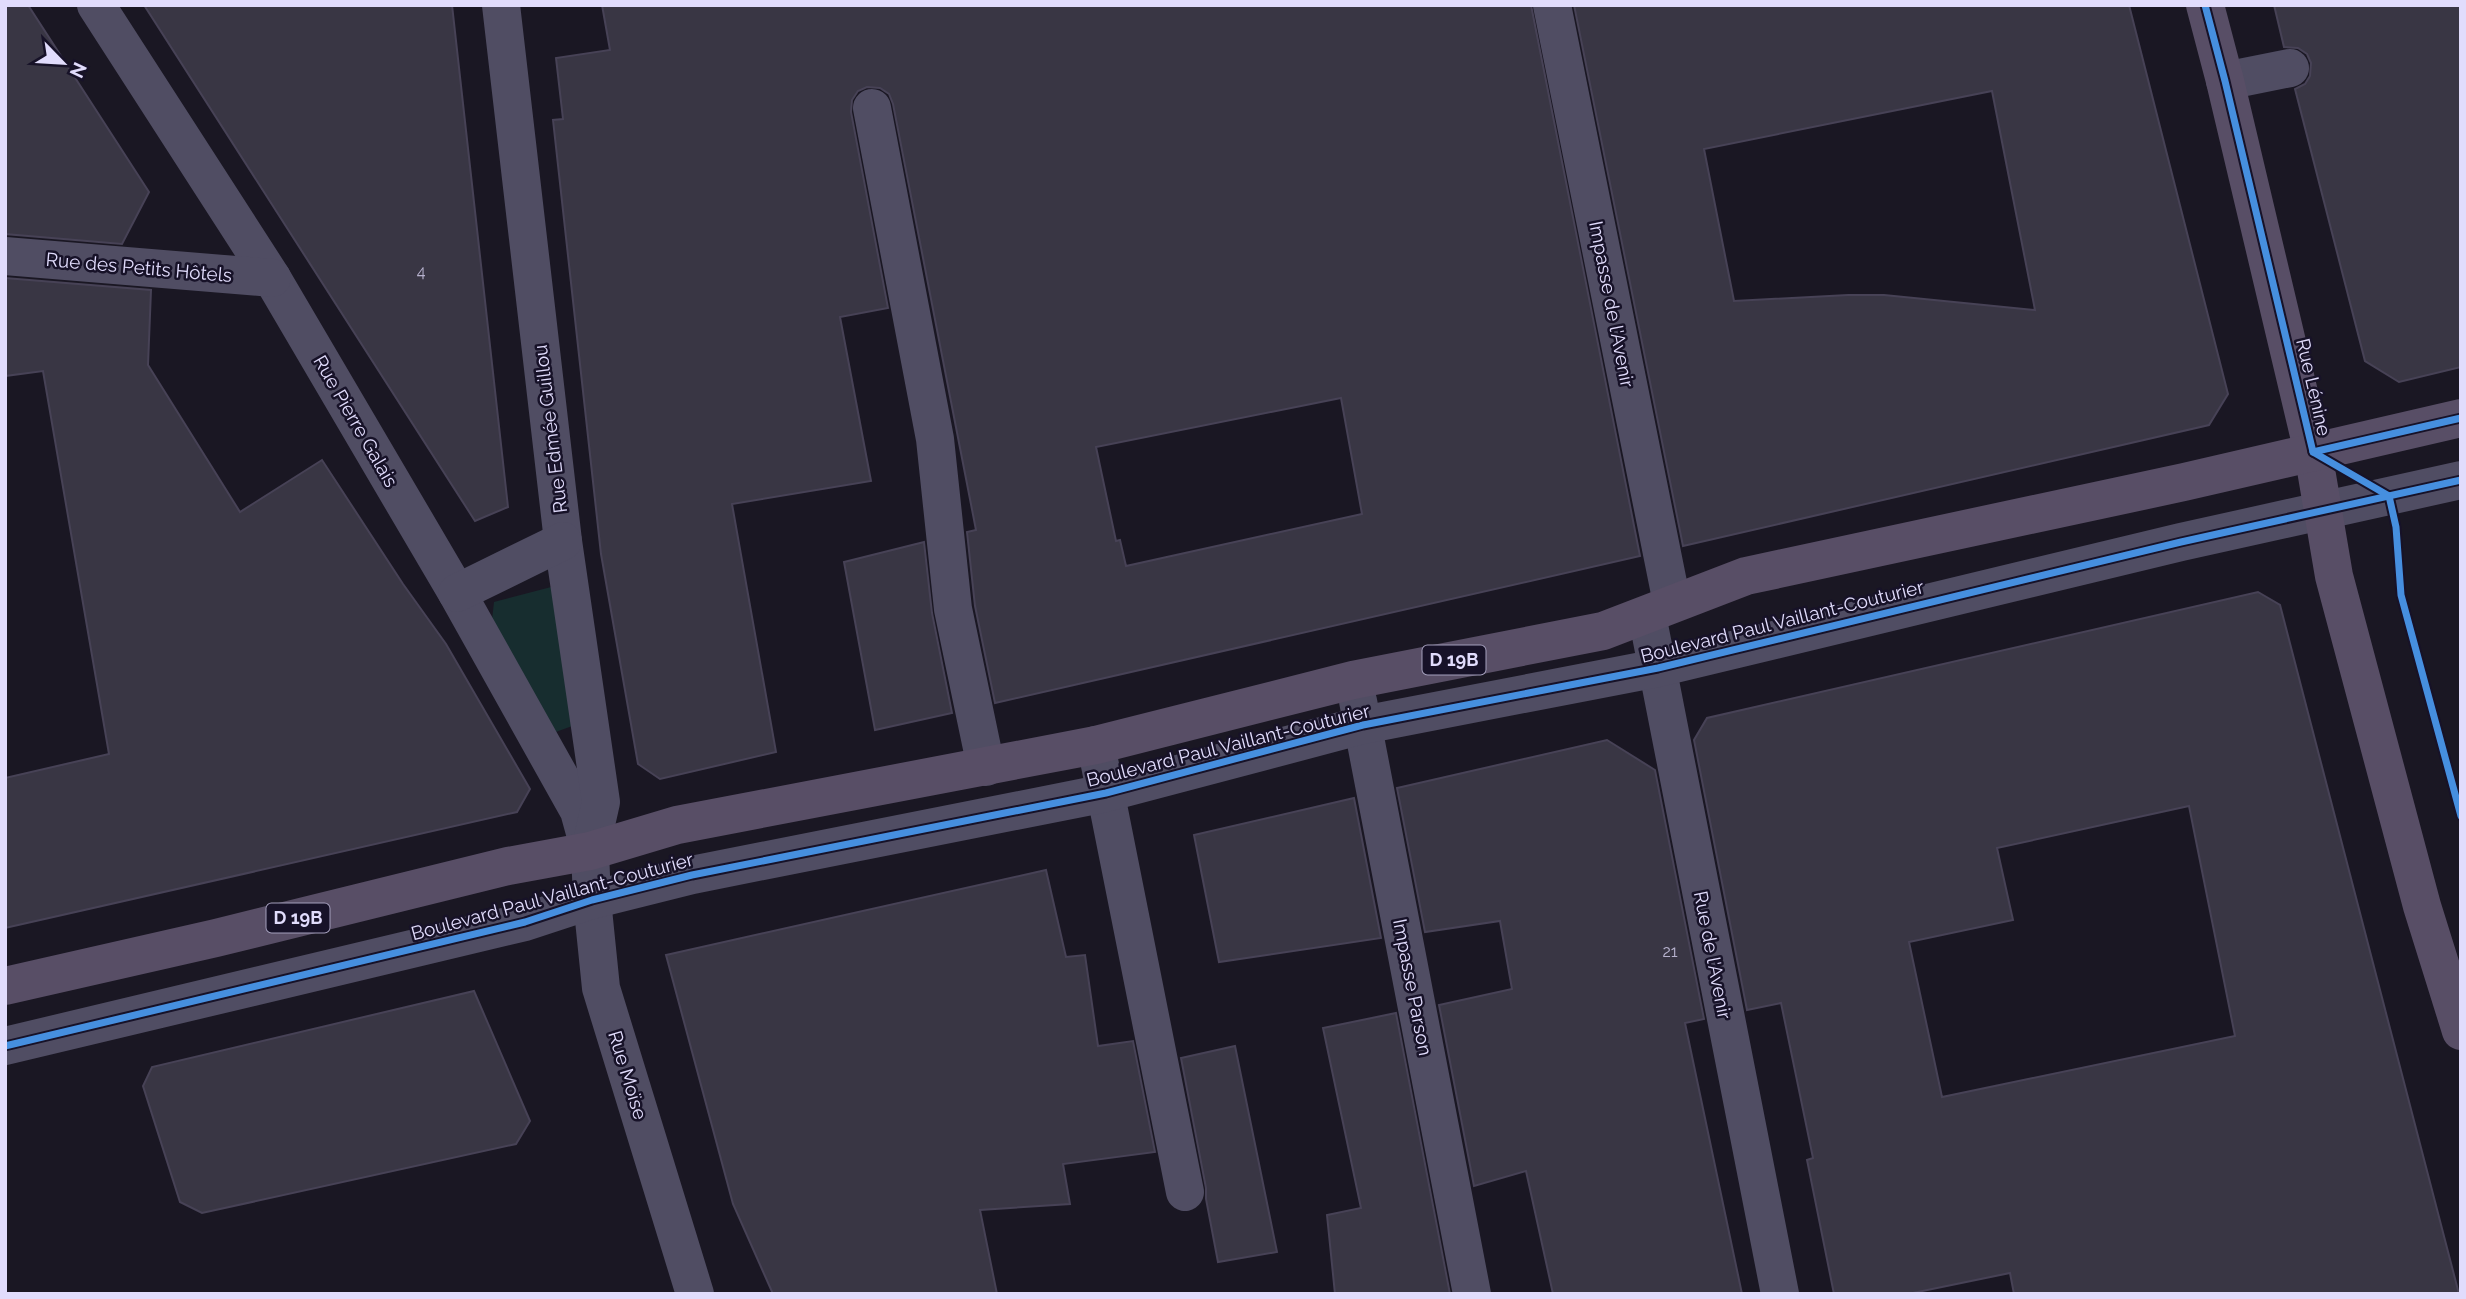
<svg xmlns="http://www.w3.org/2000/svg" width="2466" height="1299" viewBox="0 0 2466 1299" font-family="Raleway,sans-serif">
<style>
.green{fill:#172d2f}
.building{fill:#393644;stroke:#474256;stroke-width:2;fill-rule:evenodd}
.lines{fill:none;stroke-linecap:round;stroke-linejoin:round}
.minor{stroke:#504d63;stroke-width:38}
.major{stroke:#584e66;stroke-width:38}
.cycleway-casing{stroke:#171228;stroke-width:11}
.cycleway{stroke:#468fdf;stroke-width:7}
.labels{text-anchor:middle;stroke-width:5;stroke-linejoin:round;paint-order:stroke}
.number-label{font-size:16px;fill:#b7b2ce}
.shield{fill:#171228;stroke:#a49fbc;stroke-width:2}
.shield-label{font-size:18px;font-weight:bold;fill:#e1dcfc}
.street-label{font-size:19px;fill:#e1dcfc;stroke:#171228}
</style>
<rect width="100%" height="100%" fill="#1a1723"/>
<!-- green -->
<path class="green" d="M555 586 575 725 553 733 491 629 494 602Z"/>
<!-- building -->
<g class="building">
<path d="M5 5H28L149 192 122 244 5 234Z"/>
<path d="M144 5H452L508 507 475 521Z"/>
<path d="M602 5H1531L1640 556 995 703 975 606 967 532 976 530 893 104 889 94 880 88 867 87 858 91 852 100 851 112 888 308 840 317 871 481 732 504 776 752 660 779 638 764 601 554 553 120 563 119 556 58 610 50ZM1341 398 1362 514 1126 566 1120 540 1116 541 1096 447Z"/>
<path d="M1574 5H2129L2228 394 2209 425 1683 546ZM1992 91 2035 310 1884 295H1848L1734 301 1704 149Z"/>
<path d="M2274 5H2461V367L2399 382 2365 361 2295 89 2305 84 2310 76 2311 63 2307 54 2298 48 2284 47Z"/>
<path d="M5 278 151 290 148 365 240 512 322 460 403 584 446 644 530 789 517 812 5 928V778L109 754 43 371 5 376Z"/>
<path d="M924 542 932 613 952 713 875 730 844 562Z"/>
<path d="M2258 592 2280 605 2459 1294H2014L2010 1273 1908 1294H1834L1807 1160 1813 1158 1781 1003 1747 1010 1694 740 1707 718ZM2189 806 2235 1036 1942 1097 1909 942 2013 920 1997 848Z"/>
<path d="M1607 740 1655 770 1704 1019 1685 1023 1742 1294H1553L1526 1171 1474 1186 1439 1005 1512 989 1500 921 1425 932 1397 788Z"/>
<path d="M1354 798 1381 938 1219 962 1194 835Z"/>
<path d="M1046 870 1066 957 1085 955 1098 1046 1133 1041 1155 1152 1063 1164 1070 1204 980 1210 997 1294H773L733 1204 666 955Z"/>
<path d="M474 991 530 1121 516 1144 202 1213 180 1202 143 1086 152 1067Z"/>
<path d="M1396 1013 1450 1294H1335L1327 1215 1361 1208 1323 1028Z"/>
<path d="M1235 1046 1277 1252 1218 1262 1206 1199V1188L1181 1058Z"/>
</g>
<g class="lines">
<!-- minor -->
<g class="minor">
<path d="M96 5 272 278 457 593 579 811 590 851 592 900 601 988 695 1294"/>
<path d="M501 5 563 541 601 802 592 842"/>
<path d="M1552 5 1672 603"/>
<path d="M2225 81 2290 68"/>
<path d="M872 108 935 439 953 609 986 767"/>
<path d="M5 256 272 278"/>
<path d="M457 593 563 541"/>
<path d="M1647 615 1780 1294"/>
<path d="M1358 701 1472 1294"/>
<path d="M1096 745 1185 1192"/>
<path d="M5 1046 525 922 592 900 692 875 1106 793 1363 725 1658 668 2181 542 2461 480"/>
</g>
<!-- major -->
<g class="major">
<path d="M2205 5 2225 81 2313 452 2334 576 2422 906 2461 1031"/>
<path d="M5 986 216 938 508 866 590 851 677 825 1096 745 1353 680 1603 631 1746 576 2184 482 2461 418"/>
</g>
<!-- cycleway casing -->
<g class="cycleway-casing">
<g id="cycleway">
<path d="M2205 5 2225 81 2313 452 2389 496 2396 527 2401 595 2461 816"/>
<path d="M2313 452 2461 418"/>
<path d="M5 1046 525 922 592 900 692 875 1106 793 1363 725 1658 668 2181 542 2461 480"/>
</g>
</g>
<!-- cycleway -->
<use href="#cycleway" class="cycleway"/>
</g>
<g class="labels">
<!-- number labels -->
<g class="number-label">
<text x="421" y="277">4</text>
<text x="1670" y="957">21</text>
</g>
<!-- shield labels -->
<g class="shield">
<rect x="1422.5" y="645.5" width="63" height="29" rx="5"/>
<rect x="266.5" y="903.5" width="63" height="29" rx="5"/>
</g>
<g class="shield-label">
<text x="1454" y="666">D 19B</text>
<text x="298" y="924">D 19B</text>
</g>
<!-- street labels -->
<g class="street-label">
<text transform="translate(139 267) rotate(5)" y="7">Rue des Petits Hôtels</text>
<text transform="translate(1612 304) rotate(79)" y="7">Impasse de l'Avenir</text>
<text transform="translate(2314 387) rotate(77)" y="7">Rue Lénine</text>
<text transform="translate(356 421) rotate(60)" y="7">Rue Pierre Galais</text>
<text transform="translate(550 429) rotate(-97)" y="7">Rue Edmée Guillou</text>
<text transform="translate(1782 621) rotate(-14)" y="7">Boulevard Paul Vaillant-Couturier</text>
<text transform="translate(1228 745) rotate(-14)" y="7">Boulevard Paul Vaillant-Couturier</text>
<text transform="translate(552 896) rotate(-15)" y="7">Boulevard Paul Vaillant-Couturier</text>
<text transform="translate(1713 955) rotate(79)" y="7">Rue de l'Avenir</text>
<text transform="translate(1413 987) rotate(79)" y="7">Impasse Parson</text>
<text transform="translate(628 1075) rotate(73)" y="7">Rue Moïse</text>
</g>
</g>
<!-- border -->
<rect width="2466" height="1299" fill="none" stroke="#e1dcfc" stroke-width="14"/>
<!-- north arrow -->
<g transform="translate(63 63) rotate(115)" stroke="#171228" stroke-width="5" paint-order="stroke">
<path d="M0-5L12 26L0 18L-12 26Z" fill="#e1dcfc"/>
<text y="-10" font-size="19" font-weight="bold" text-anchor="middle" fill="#e1dcfc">N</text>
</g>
</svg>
